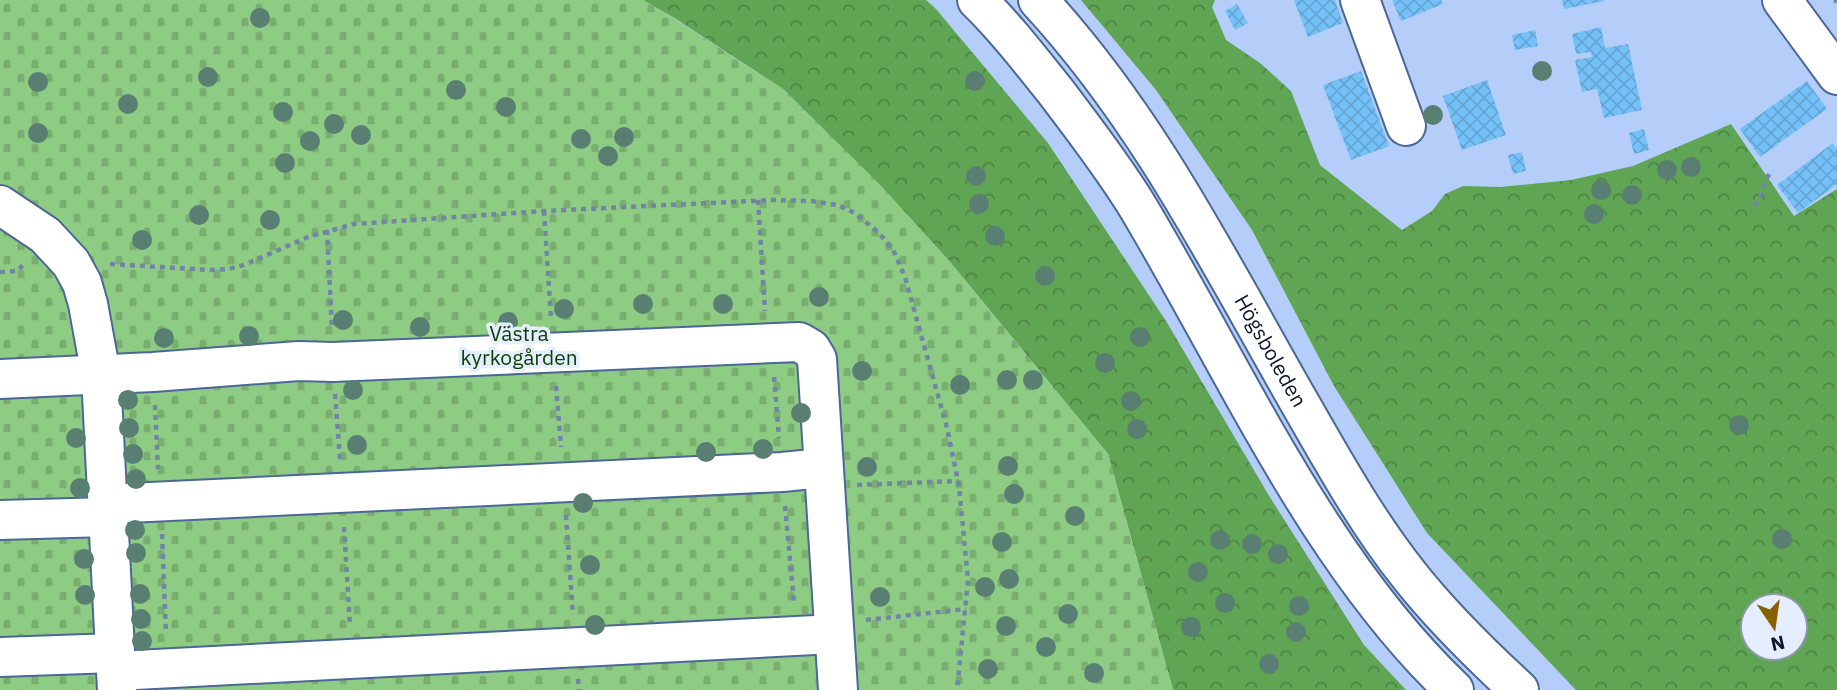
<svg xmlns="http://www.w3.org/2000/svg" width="1837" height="690" viewBox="0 0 1837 690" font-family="'IBM Plex Sans',sans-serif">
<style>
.forest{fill:url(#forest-crowns);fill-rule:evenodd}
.cemetery{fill:url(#cemetery-stones)}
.building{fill:url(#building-cross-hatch)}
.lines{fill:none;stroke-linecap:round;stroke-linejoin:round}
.minor-casing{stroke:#4b6797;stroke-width:42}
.major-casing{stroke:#4b6797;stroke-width:42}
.path{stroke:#7185a6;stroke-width:4.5;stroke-dasharray:5 5;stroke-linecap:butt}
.minor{stroke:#fff;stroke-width:38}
.major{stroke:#fff;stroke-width:38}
.tree{fill:#597f72}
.labels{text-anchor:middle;stroke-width:7;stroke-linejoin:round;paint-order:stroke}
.park-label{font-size:21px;fill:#0f3f04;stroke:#e4eeff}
.street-label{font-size:21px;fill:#0c172a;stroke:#e4eeff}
</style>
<defs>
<pattern id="forest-crowns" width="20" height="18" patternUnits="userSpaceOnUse" patternTransform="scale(1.75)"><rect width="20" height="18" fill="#60a553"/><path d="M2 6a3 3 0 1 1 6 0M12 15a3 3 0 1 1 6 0" fill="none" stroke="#4e8545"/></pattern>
<pattern id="cemetery-stones" width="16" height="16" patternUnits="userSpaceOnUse" patternTransform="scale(1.75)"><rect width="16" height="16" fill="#8fcc83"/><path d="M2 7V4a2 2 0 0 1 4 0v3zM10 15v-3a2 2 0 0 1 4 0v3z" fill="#7aae71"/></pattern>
<pattern id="building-cross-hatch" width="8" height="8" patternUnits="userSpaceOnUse" patternTransform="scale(1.75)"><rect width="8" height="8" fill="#74c1f8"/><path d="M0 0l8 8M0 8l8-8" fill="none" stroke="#63a5d5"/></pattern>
</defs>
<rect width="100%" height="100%" fill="#b4cef9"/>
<!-- forest -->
<g class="forest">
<path d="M643 0H926L936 9 1048 143 1166 321 1271 499 1364 645 1406 690H1173L1108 454 951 263 880 185 783 89 676 19Z"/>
<path d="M1081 0H1215L1212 7 1226 40 1260 63 1291 91 1320 165 1402 230 1432 211 1445 194 1463 186 1500 187 1571 180 1633 166 1731 124 1794 216 1837 189V690H1576L1427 533 1334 386 1252 230 1156 90ZM1795 606V648H1753V606Z"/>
</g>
<!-- cemetery -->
<path class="cemetery" d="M0 0H643L675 19 783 89 880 185 951 263 1108 454 1173 690H0Z"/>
<!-- building -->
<g class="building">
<path d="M1294 0H1335L1343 23 1308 37Z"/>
<path d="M1392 0H1441L1443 4 1401 21Z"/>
<path d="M1562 0H1604V1L1564 9Z"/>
<path d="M1237 4 1248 23 1235 30 1225 11Z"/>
<path d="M1601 27 1605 48 1628 44 1642 110 1604 118 1597 89 1582 92 1575 60 1592 57 1591 52 1576 54 1572 34Z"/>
<path d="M1535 30 1538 46 1515 50 1512 35Z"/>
<path d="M1361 71 1389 146 1351 160 1323 85Z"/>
<path d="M1487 80 1506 135 1462 150 1443 96Z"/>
<path d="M1807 81 1827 109 1760 157 1740 129Z"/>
<path d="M1644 129 1649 150 1634 154 1629 133Z"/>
<path d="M1833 143 1837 149V184L1798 213 1777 185Z"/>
<path d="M1522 152 1526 171 1513 174 1508 155Z"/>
</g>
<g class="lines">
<!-- minor casing -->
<g class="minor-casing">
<g id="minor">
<path d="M1360 0 1406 126"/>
<path d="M1782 0 1837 75"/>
<path d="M0 205 45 235 71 263 82 283 88 304 101 375 117 690"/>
<path d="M0 379 153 372 299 361 333 362 799 342 811 349 817 359 838 690"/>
<path d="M107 504 782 472 823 468"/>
<path d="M0 520 108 517"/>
<path d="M0 657 115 653"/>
<path d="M116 671 834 634"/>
</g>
</g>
<!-- major casing -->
<g class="major-casing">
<g id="major">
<path d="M977 0C1006 28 1031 61 1056 92 1084 129 1112 165 1136 204 1233 365 1317 560 1454 690"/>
<path id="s1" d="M1038 0C1148 119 1218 260 1298 400 1332 459 1366 521 1409 575 1442 617 1480 654 1519 690"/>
</g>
</g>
<!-- path -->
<g class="path">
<path d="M1834 0 1837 1"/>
<path d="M758 200 765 311"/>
<path d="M1755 206C1763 195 1762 183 1771 172"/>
<path d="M544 211 551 318"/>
<path d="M327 230 332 329"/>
<path d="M110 264 210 270 228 269 244 265 308 237 354 224 544 211 772 200 811 201 838 205 855 213 880 234 894 252 905 277 947 428 959 486 968 580 957 690"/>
<path d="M0 272 17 271 24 264"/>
<path d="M774 377 779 438"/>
<path d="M556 386 561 447"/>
<path d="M335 394 340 459"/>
<path d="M155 405 158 469"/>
<path d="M857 485 958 481"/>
<path d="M785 506 794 602"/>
<path d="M566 515 573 615"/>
<path d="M344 527 350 626"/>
<path d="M162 534 166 634"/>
<path d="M866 620 966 609"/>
<path d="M578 679 579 690"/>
</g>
<!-- minor -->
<use href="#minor" class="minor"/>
<!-- major -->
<use href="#major" class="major"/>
</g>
<!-- trees -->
<g class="tree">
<circle cx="260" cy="18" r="10"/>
<circle cx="1542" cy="71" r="10"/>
<circle cx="208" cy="77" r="10"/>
<circle cx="975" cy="81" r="10"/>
<circle cx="38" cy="82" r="10"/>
<circle cx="456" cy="90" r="10"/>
<circle cx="128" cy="104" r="10"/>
<circle cx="506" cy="107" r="10"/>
<circle cx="283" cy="112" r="10"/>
<circle cx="1433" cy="115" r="10"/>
<circle cx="334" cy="124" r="10"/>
<circle cx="38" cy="133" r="10"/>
<circle cx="361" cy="135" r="10"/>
<circle cx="624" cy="137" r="10"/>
<circle cx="581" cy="139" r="10"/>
<circle cx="310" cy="141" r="10"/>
<circle cx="608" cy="156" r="10"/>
<circle cx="285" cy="163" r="10"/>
<circle cx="1691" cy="167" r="10"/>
<circle cx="1667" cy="170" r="10"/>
<circle cx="976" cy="176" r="10"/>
<circle cx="1601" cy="190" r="10"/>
<circle cx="1632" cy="195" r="10"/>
<circle cx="979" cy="204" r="10"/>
<circle cx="1594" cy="214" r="10"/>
<circle cx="199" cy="215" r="10"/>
<circle cx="270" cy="220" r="10"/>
<circle cx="995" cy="236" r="10"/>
<circle cx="142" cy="240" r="10"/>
<circle cx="1045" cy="276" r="10"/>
<circle cx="819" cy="297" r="10"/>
<circle cx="643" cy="304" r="10"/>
<circle cx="723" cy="304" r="10"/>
<circle cx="564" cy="309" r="10"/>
<circle cx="343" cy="320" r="10"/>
<circle cx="508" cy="322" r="10"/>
<circle cx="420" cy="327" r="10"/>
<circle cx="249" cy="336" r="10"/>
<circle cx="1140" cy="337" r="10"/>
<circle cx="164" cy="338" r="10"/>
<circle cx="1105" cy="363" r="10"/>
<circle cx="862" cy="371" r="10"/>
<circle cx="1007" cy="380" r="10"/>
<circle cx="1033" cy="380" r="10"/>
<circle cx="960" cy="385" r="10"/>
<circle cx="353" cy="390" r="10"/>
<circle cx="128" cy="400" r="10"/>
<circle cx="1131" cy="401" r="10"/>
<circle cx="801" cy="413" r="10"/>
<circle cx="1739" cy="425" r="10"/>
<circle cx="129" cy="428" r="10"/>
<circle cx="1137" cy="429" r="10"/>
<circle cx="76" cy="438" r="10"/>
<circle cx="357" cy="445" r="10"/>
<circle cx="763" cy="449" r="10"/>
<circle cx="706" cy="452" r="10"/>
<circle cx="133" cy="454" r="10"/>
<circle cx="1008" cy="466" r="10"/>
<circle cx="867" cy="467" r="10"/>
<circle cx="136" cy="479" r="10"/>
<circle cx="80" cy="488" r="10"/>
<circle cx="1014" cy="494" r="10"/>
<circle cx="583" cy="503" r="10"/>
<circle cx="1075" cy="516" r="10"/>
<circle cx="135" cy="530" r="10"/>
<circle cx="1782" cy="539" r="10"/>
<circle cx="1220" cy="540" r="10"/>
<circle cx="1002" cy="542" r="10"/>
<circle cx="1252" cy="544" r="10"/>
<circle cx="136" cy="553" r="10"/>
<circle cx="1278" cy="554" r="10"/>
<circle cx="84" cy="559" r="10"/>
<circle cx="590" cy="565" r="10"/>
<circle cx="1198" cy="572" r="10"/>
<circle cx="1009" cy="579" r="10"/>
<circle cx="985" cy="587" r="10"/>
<circle cx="140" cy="594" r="10"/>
<circle cx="85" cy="595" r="10"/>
<circle cx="880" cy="597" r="10"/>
<circle cx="1225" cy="603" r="10"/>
<circle cx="1299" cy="606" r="10"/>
<circle cx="1068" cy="614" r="10"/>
<circle cx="141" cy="619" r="10"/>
<circle cx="595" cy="625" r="10"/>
<circle cx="1006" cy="626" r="10"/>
<circle cx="1191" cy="627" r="10"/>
<circle cx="1296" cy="632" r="10"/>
<circle cx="142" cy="641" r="10"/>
<circle cx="1046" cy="647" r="10"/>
<circle cx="1269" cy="664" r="10"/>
<circle cx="988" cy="669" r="10"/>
<circle cx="1094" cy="673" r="10"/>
</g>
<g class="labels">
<!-- park labels -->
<g class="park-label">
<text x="519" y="341">Västra<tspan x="519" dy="24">kyrkogården</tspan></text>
</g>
<!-- street labels -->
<g class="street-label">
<text dy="7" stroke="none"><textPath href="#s1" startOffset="422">Högsboleden</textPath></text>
</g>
</g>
<!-- north arrow -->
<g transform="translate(1774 627) rotate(167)"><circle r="33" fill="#e4eeff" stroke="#8e98aa" stroke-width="2"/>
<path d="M0-5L12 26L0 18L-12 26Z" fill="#896100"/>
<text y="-10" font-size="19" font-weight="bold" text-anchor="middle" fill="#0c172a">N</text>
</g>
</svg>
